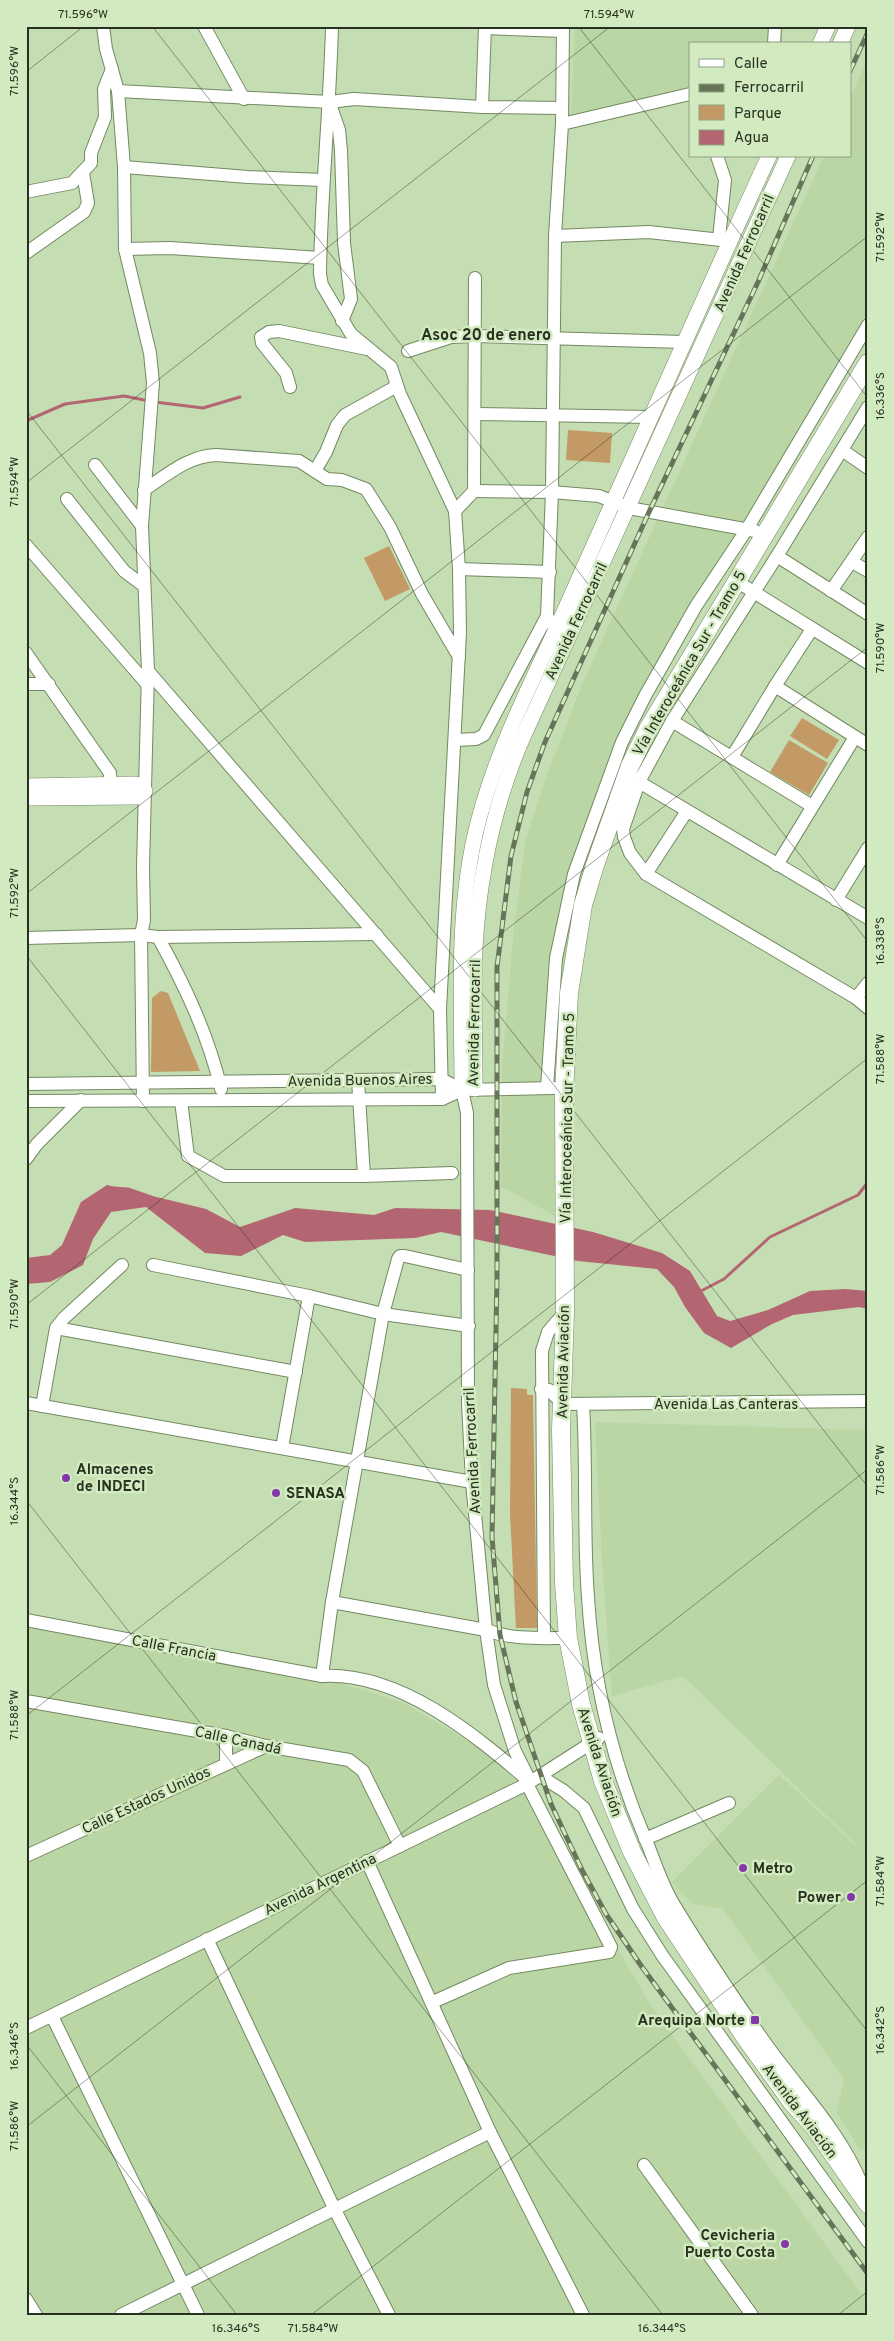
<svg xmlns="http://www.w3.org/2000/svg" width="894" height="2341" viewBox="0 0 894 2341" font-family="Overpass,sans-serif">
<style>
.built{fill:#bad6a4}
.green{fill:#c39965}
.water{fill:#b36671}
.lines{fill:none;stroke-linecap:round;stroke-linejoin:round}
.stream{stroke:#b36671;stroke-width:3}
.minor-casing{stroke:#738961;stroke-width:14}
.major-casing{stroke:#738961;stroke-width:16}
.highway-casing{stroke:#738961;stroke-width:19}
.minor{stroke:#fff;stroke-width:12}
.major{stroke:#fff;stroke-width:15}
.highway{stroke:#fff;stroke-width:18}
.rail-casing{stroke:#66755a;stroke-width:5}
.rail{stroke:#d2eabf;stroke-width:3;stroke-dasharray:9;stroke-linecap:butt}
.ticks{fill:none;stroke:#283121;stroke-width:1;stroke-opacity:0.45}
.poi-dot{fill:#8339ab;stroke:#d2eabf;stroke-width:2}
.labels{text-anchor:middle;stroke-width:5;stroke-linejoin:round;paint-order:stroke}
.street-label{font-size:15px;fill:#283121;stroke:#d2eabf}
.poi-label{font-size:15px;font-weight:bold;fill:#283121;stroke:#d2eabf;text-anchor:start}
.neighbourhood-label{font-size:16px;font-weight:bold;fill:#283121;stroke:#d2eabf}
.neatline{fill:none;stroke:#283121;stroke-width:2}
.ticks-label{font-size:12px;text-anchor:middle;fill:#283121}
</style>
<rect width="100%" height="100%" fill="#c5ddb2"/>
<!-- built -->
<g class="built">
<path d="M575 26H783L782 44H690V94L571 114Z"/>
<path d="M868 59V337L775 495 706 601 648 700 626 749 594 832 575 904 566 960 555 1068 557 1217 501 1186 502 1067 514 928 525 843 545 780 583 682 824 156H850V97Z"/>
<path d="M595 1422 868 1430V1856L683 1676 612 1696 602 1562Z"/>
<path d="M26 1625 326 1679 404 1703 470 1742 531 1793 553 1837 649 2003 868 2303V2315H26Z"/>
<path d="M779 1775 868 1857V2146L860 2150 837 2113 844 2078 721 1906 717 1908 693 1904 672 1882Z"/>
</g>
<!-- green -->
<g class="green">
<path d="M568 430 612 433 610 463 566 460Z"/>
<path d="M389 546 410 589 385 601 364 558Z"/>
<path d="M802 718 839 740 827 759 790 736Z"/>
<path d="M789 740 828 763 809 795 770 772Z"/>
<path d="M161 991 168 993 200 1071 151 1072 152 998Z"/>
<path d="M511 1388 527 1389V1395H533L537 1628H516L510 1514Z"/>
</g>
<!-- water -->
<path class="water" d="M107 1185 206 1209 240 1227 295 1208 374 1215 395 1208 490 1210 593 1232 662 1253 690 1271 717 1316 730 1321 768 1310 810 1291 845 1289 868 1291V1309L859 1307 793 1315 772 1324 731 1348 704 1333 685 1307 674 1287 657 1269 578 1261 441 1232 415 1238 305 1242 283 1235 241 1256 205 1253 146 1207 111 1212 93 1239 83 1265 50 1282 26 1284V1258L50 1255 62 1245 81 1202Z"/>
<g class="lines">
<!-- stream -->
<g class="stream">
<path d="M155 402 203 408 240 397"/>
<path d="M26 421 65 404 124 396 149 401"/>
<path d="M114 1188 128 1189 151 1197"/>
<path d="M699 1292 724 1279 770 1237 858 1195 868 1182"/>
</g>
<!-- minor casing -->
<g class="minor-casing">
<g id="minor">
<path d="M103 26 106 49 118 91 124 167 125 249 150 353 153 383 142 526 148 671 143 867 144 920 141 935 143 1101"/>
<path d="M204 26 244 99"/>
<path d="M332 26C330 109 321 191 320 274L322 285 351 334 391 367 400 394 455 511 459 569 460 633 440 1009 442 1099"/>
<path d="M485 28 563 31"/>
<path d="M774 44 775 26"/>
<path d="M118 91 330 102 354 99 482 107 562 108"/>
<path d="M331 107 339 130 341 150 344 243 351 299 342 321"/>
<path d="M482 107 485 26"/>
<path d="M562 124 690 94"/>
<path d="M717 156 725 180 719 239"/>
<path d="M124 167 248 177 323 180"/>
<path d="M26 192 72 183 91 163V153L105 117 104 89 112 69"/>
<path d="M555 236 649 232 730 241"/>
<path d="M125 249 170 248 320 258"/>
<path d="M26 253 84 212 88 203 83 173"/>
<path d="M408 351 451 337 476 336 684 342"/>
<path d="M290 387 286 373 262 343 261 337 269 332 279 331 367 349"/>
<path d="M868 407 777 556 672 721 639 782 623 829 624 837 630 853 646 874 856 998 868 1008"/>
<path d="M476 414 650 417"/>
<path d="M842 450 868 468"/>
<path d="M95 465 142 526"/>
<path d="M315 471 326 452 337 425 345 415 397 386"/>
<path d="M144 490C167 475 188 456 216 455L299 461 327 479 342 480 366 489 390 527 422 594 459 657"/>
<path d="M474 491 552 492 599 496 629 508 755 531"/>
<path d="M67 499 124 571 144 586"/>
<path d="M455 511 474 491 475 278"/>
<path d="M26 545 147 684"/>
<path d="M777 556 868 614"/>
<path d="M852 562 868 571"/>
<path d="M459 569 550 572"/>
<path d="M736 581 868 663"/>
<path d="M831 591 868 537"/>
<path d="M560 634 556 631 547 616 552 492 555 236 562 124 563 26"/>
<path d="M26 653 110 773 111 794"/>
<path d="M148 671 440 1009"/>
<path d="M26 684H49"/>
<path d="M775 686 868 745"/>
<path d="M672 721 812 806"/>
<path d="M455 740 476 739 484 735 547 616"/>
<path d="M732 757 775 686 812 629"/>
<path d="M639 782 868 918"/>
<path d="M777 865 855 737"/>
<path d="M646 874 687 811"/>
<path d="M836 900 868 848"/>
<path d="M158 937C185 986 208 1034 221 1089"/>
<path d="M26 938 141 935 158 937 376 934"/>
<path d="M856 998 868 983"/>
<path d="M358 1080 364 1176"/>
<path d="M26 1084 441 1079 462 1090"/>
<path d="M547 1088 556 958 574 874 622 742 645 696 696 606 747 529 868 325"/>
<path d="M462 1090 467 1113 468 1403 472 1482 486 1630 494 1685 515 1751 528 1777"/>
<path d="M26 1101 442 1099 462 1090 554 1088"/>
<path d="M181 1101 188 1156 224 1176H364L452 1173"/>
<path d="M26 1159 37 1144 81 1100"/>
<path d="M153 1265 309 1296 383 1314 469 1326"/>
<path d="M468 1270 405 1256H400L398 1259 383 1314 332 1602 322 1676C400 1672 474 1734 530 1782"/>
<path d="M56 1328 296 1372"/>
<path d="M541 1389 549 1390 563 1404 868 1401"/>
<path d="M26 1403 472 1482"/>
<path d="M583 1404C587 1469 583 1533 588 1597 593 1681 612 1761 645 1838 655 1861 662 1887 676 1908 704 1954 735 2000 766 2044 799 2090 841 2132 862 2185"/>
<path d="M42 1406 56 1328 64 1318 122 1265"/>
<path d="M282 1448 309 1296"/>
<path d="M332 1602 486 1630C513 1640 540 1638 568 1638"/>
<path d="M26 1620 322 1676"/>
<path d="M544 1638 542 1351 548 1332 565 1312"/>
<path d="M26 1701 226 1736 266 1746 349 1760 363 1771 400 1846"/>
<path d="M226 1763V1736"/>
<path d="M540 1776 564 1791 584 1808 633 1909 662 1955 868 2242"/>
<path d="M645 1839 729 1803"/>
<path d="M26 1856 266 1746"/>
<path d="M367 1861 490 2132 583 2315"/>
<path d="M207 1939 335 2210 389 2315"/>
<path d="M433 2002 509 1968 609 1952 611 1947 527 1784"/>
<path d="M52 2016 198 2315"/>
<path d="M26 2028 527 1784 599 1738"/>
<path d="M644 2165 752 2315"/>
<path d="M26 2299 36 2315"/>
<path d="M121 2315 490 2132"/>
</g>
</g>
<!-- major casing -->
<g class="major-casing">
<g id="major">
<path d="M820 44 828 26"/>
<path d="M840 44 848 26"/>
<path d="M26 786 136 784 145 791 137 797 26 798"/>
<path d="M475 1089C475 1042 473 995 475 948 479 875 494 804 523 737L788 156"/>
<path d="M462 1090C462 1005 456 919 475 835 495 747 540 668 576 585 640 442 703 299 769 156"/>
</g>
</g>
<!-- highway casing -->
<g class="highway-casing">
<path id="highway" d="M868 363 648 729 630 766 595 865 583 905 569 993 564 1094 565 1312 561 1430 564 1583 568 1638 581 1704 603 1781 632 1852 665 1916 745 2037 791 2101 814 2127 868 2204"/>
</g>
<!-- minor -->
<use href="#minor" class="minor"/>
<!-- major -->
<use href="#major" class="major"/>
<!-- highway -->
<use href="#highway" class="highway"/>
<!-- rail casing -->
<g class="rail-casing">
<g id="rail">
<path d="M850 71 868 32"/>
<path d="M813 156 758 282 649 512 545 742 527 792 511 856 497 967V1277L492 1537 500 1635 516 1702 551 1804 582 1870 606 1914 642 1967 868 2274"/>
</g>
</g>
<!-- rail -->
<use href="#rail" class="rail"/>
</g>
<!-- ticks -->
<path class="ticks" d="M152 26 868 942M578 26 868 398M26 72 84 26M26 410 868 1487M26 483 611 26M26 894 868 236M26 955 868 2032M26 1305 868 647M26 1500 663 2315M26 1716 868 1058M26 2044 237 2315M26 2127 868 1469M311 2315 868 1880M838 2315 868 2291"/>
<!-- markers -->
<g class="poi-dot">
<circle cx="66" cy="1478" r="5"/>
<circle cx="276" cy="1493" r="5"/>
<circle cx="743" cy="1868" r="5"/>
<circle cx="851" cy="1897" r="5"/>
<rect x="750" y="2015" width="10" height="10" rx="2.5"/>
<circle cx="785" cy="2244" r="5"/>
</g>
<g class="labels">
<!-- street labels -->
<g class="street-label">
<text transform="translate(744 253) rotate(-66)" y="5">Avenida Ferrocarril</text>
<text transform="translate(576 621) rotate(-65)" y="5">Avenida Ferrocarril</text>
<text transform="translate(689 663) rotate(-60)" y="5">Vía Interoceánica Sur - Tramo 5</text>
<text transform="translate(474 1023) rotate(-89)" y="5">Avenida Ferrocarril</text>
<text transform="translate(360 1080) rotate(-1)" y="5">Avenida Buenos Aires</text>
<text transform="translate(567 1118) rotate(-89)" y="5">Vía Interoceánica Sur - Tramo 5</text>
<text transform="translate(563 1362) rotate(-89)" y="5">Avenida Aviación</text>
<text x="726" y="1409">Avenida Las Canteras</text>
<text transform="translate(472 1451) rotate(-93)" y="5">Avenida Ferrocarril</text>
<text transform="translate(174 1648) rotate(11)" y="5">Calle Francia</text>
<text transform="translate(238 1740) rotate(12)" y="5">Calle Canadá</text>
<text transform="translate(600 1762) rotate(72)" y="5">Avenida Aviación</text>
<text transform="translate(146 1800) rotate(-25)" y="5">Calle Estados Unidos</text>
<text transform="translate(320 1884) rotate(-26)" y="5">Avenida Argentina</text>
<text transform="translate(800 2111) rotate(53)" y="5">Avenida Aviación</text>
</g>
<!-- poi labels -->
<g class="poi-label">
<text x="76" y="1474">Almacenes<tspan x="76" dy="17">de INDECI</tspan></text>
<text x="286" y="1498">SENASA</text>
<text x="753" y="1873">Metro</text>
<text x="841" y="1902" text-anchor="end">Power</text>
<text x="745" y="2025" text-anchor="end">Arequipa Norte</text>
<text x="775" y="2240" text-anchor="end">Cevicheria<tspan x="775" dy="17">Puerto Costa</tspan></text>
</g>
<!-- neighbourhood labels -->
<g class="neighbourhood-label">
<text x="486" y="340">Asoc 20 de enero</text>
</g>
</g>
<!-- border -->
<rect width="894" height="2341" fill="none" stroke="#d2eabf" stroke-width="55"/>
<!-- legend -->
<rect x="689" y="42" width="162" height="115" fill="#d2eabf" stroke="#8ea080"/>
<rect x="699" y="59" width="25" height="8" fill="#ffffff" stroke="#8ea080"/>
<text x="734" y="68" font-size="15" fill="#283121">Calle</text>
<rect x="699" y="84" width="25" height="8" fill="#66755a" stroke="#8ea080"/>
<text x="734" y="92" font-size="15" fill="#283121">Ferrocarril</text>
<rect x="699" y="105" width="25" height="15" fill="#c39965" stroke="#8ea080"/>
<text x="734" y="118" font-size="15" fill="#283121">Parque</text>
<rect x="699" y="130" width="25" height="15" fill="#b36671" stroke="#8ea080"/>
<text x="734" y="142" font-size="15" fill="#283121">Agua</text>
<rect x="28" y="28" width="838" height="2286" class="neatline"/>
<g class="ticks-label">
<text x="83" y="18">71.596°W</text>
<text x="609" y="18">71.594°W</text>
<text transform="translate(14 71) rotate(-90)" y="4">71.596°W</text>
<text transform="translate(880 237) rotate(-90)" y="4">71.592°W</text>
<text transform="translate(880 396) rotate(-90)" y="4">16.336°S</text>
<text transform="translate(14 482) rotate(-90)" y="4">71.594°W</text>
<text transform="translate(880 648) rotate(-90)" y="4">71.590°W</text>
<text transform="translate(14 893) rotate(-90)" y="4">71.592°W</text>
<text transform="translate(880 941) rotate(-90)" y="4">16.338°S</text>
<text transform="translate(880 1059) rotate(-90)" y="4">71.588°W</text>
<text transform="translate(14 1304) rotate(-90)" y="4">71.590°W</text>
<text transform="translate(880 1470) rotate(-90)" y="4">71.586°W</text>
<text transform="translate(14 1501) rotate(-90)" y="4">16.344°S</text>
<text transform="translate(14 1715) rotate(-90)" y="4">71.588°W</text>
<text transform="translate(880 1881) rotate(-90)" y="4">71.584°W</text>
<text transform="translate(880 2030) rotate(-90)" y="4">16.342°S</text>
<text transform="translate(14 2046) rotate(-90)" y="4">16.346°S</text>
<text transform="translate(14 2126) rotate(-90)" y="4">71.586°W</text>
<text x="236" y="2332">16.346°S</text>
<text x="313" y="2332">71.584°W</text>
<text x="662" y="2332">16.344°S</text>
</g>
</svg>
